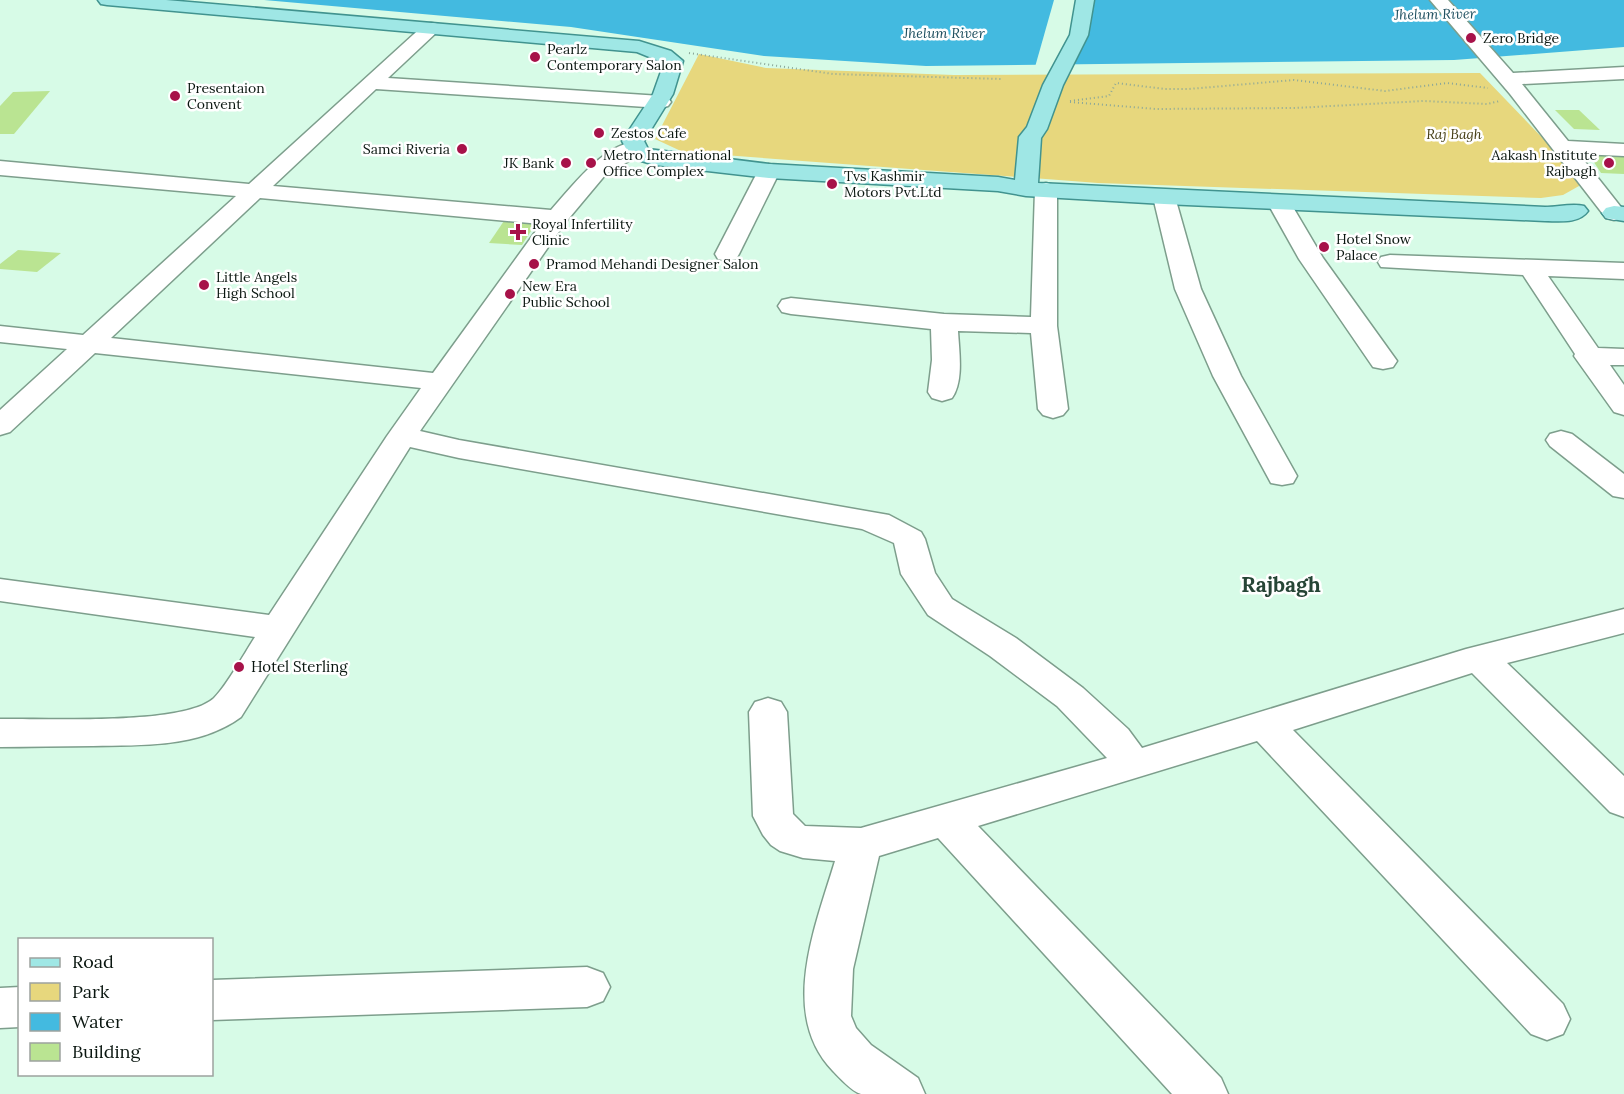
<svg xmlns="http://www.w3.org/2000/svg" width="1624" height="1094" viewBox="0 0 1624 1094" font-family="Lora,serif">
<style>
.green{fill:#e7d77d}
.water{fill:#43bae0}
.pier{fill:#d7fbe7}
.building{fill:#bae492}
.lines{fill:none;stroke-linecap:round;stroke-linejoin:round}
.minor-casing{stroke:#7d9e8c;stroke-width:3}
.major-casing{stroke:#41938f;stroke-width:3}
.path{stroke:#8ba798;stroke-width:2;stroke-dasharray:1 3;stroke-linecap:butt}
.minor{fill:#fff;fill-rule:evenodd}
.major{fill:#9fe7e5;fill-rule:evenodd}
.poi-dot{fill:#a71249;stroke:#fff;stroke-width:2}
.labels{text-anchor:middle;stroke-width:5;stroke-linejoin:round;paint-order:stroke}
.far-water-label{font-size:14px;font-style:italic;fill:#205161;stroke:#fff}
.far-poi-label{font-size:14px;fill:#0a1610;stroke:#fff;text-anchor:start}
.far-park-label{font-size:14px;font-style:italic;fill:#474018;stroke:#fff}
.poi-label{font-size:15px;fill:#0a1610;stroke:#fff;text-anchor:start}
.district-label{font-size:21px;font-weight:bold;fill:#264536;stroke:#fff}
</style>
<rect width="100%" height="100%" fill="#d7fbe7"/>
<!-- green -->
<path class="green" d="M699 54 766 68 954 75 1480 73 1579 176V186L1563 195 1541 198 1098 183 683 152 655 139Z"/>
<!-- water -->
<path class="water" d="M264 0H1624V47L1454 60 926 66 764 56 571 27Z"/>
<!-- pier -->
<path class="pier" d="M1054 0H1082L1067 67H1035Z"/>
<!-- building -->
<g class="building">
<path d="M50 91 14 134H0V106L13 92Z"/>
<path d="M1555 110H1579L1600 130 1574 129Z"/>
<path d="M1588 153 1624 154V174L1601 173Z"/>
<path d="M508 215 540 217 522 245 489 243Z"/>
<path d="M18 250 61 253 37 272 0 269V264Z"/>
</g>
<g class="lines">
<!-- minor casing -->
<g class="minor-casing">
<g id="minor">
<path d="M1430 0H1448L1513 73 1624 67V79L1522 84 1568 141 1624 144V156L1579 154 1624 211 1622 218 1614 220 1606 218 1510 94Z"/>
<path d="M431 23 437 24 440 28 437 32 388 78 661 96 668 98 671 102 668 106 661 108 376 89 273 186 551 210C570 189 610 135 643 143L646 148 643 153 606 174 565 223 420 431 459 440 889 515 921 532 925 539 935 573 952 599 1016 638 1083 688 1128 729 1142 748 1466 649 1624 609V633L1507 663 1624 776V817L1610 812 1472 673 1293 730 1563 1004 1570 1019 1563 1034 1547 1040 1531 1034 1257 741 978 826 1221 1078 1228 1094H1172L938 838 879 856 853 969 851 1016 856 1028 871 1045 918 1078 925 1094C911 1094 872 1094 861 1094 851 1091 840 1078 833 1071 778 1014 816 925 835 861L803 858 780 851 771 845 763 835 753 816 749 712 755 702 768 698 781 702 787 712 793 814 805 826 861 828 1107 758 1057 706 990 656 928 615 901 574 894 543 862 529 459 458 410 447 241 717C199 748 143 745 93 746 62 746 31 747 0 747V719C45 718 184 726 214 698 227 685 244 654 255 637L0 601V579L269 615 387 436 421 388 95 353 10 432 0 435V410L67 349 0 342V326L83 335 236 196 0 175V161L249 184 425 24ZM260 198 541 224 433 373 111 338Z"/>
<path d="M769 164 777 166 780 171 739 254 736 259 727 261 718 259 715 254 758 171 761 166Z"/>
<path d="M1046 183 1054 185 1057 190V326L1068 409 1063 415 1053 418 1043 415 1038 409 1031 333 958 331C959 351 964 381 952 398L942 401 932 398 928 392 932 360 931 329 791 314 782 312 778 306 782 300 791 298 944 314 1031 317 1035 190 1038 185Z"/>
<path d="M1164 190 1172 192 1175 197 1201 289 1241 376 1297 476 1293 483 1282 485 1271 483 1213 376 1175 289 1153 197 1156 192Z"/>
<path d="M1279 195 1287 197 1323 258 1397 361 1393 367 1383 369 1373 367 1299 259 1267 202 1271 197Z"/>
<path d="M1390 255 1624 263V279L1548 276 1598 348 1624 349V365H1610L1624 385V415L1614 412 1574 356 1575 354 1523 275 1381 267 1378 262 1381 257Z"/>
<path d="M1561 431 1572 434 1624 474V498L1613 496 1550 446 1546 440 1550 434Z"/>
<path d="M587 967 603 973 610 987 603 1001 587 1007 212 1020V980Z"/>
<path d="M20 987V1027L0 1028V988Z"/>
</g>
</g>
<!-- major casing -->
<g class="major-casing">
<g id="major">
<path d="M98 0H166L639 41 671 51 683 61 673 94 644 141 648 149 769 164 998 177 1015 180 1019 137 1027 127 1043 85 1070 35 1076 0H1094L1088 35 1063 85 1047 129 1041 138 1038 183 1545 207C1558 207 1572 203 1584 206L1588 211C1579 224 1559 221 1545 221L1164 204 1026 196 998 191 769 178 655 165 631 158 622 141 653 94 664 63 637 52 107 5 101 4Z"/>
<path d="M1614 206 1624 207V221L1606 218 1602 213 1606 208Z"/>
</g>
</g>
<!-- path -->
<g class="path">
<path d="M689 53 833 74 1001 79"/>
<path d="M1070 101 1109 96 1116 83 1165 89H1189L1294 80 1385 91 1447 83 1488 88"/>
<path d="M1070 102 1156 109 1295 108 1423 101 1487 104 1500 101"/>
</g>
<!-- minor -->
<use href="#minor" class="minor"/>
<!-- major -->
<use href="#major" class="major"/>
</g>
<!-- markers -->
<g class="poi-dot">
<circle cx="1471" cy="38" r="6"/>
<circle cx="535" cy="57" r="6"/>
<circle cx="175" cy="96" r="6"/>
<circle cx="599" cy="133" r="6"/>
<circle cx="462" cy="149" r="6"/>
<circle cx="566" cy="163" r="6"/>
<circle cx="591" cy="163" r="6"/>
<circle cx="1609" cy="163" r="6"/>
<circle cx="832" cy="184" r="6"/>
<path d="M515 223h6v6h6v6h-6v6h-6v-6h-6v-6h6z"/>
<circle cx="1324" cy="247" r="6"/>
<circle cx="534" cy="264" r="6"/>
<circle cx="204" cy="285" r="6"/>
<circle cx="510" cy="294" r="6"/>
<circle cx="239" cy="667" r="6"/>
</g>
<g class="labels">
<!-- far-water labels -->
<g class="far-water-label">
<text transform="translate(1435 14) rotate(-1)" y="5">Jhelum River</text>
<text x="944" y="38">Jhelum River</text>
</g>
<!-- far-poi labels -->
<g class="far-poi-label">
<text x="1483" y="43">Zero Bridge</text>
<text x="547" y="54">Pearlz<tspan x="547" dy="16">Contemporary Salon</tspan></text>
<text x="187" y="93">Presentaion<tspan x="187" dy="16">Convent</tspan></text>
<text x="611" y="138">Zestos Cafe</text>
<text x="450" y="154" text-anchor="end">Samci Riveria</text>
<text x="603" y="160">Metro International<tspan x="603" dy="16">Office Complex</tspan></text>
<text x="1597" y="160" text-anchor="end">Aakash Institute<tspan x="1597" dy="16">Rajbagh</tspan></text>
<text x="554" y="168" text-anchor="end">JK Bank</text>
<text x="844" y="181">Tvs Kashmir<tspan x="844" dy="16">Motors Pvt.Ltd</tspan></text>
<text x="532" y="229">Royal Infertility<tspan x="532" dy="16">Clinic</tspan></text>
<text x="1336" y="244">Hotel Snow<tspan x="1336" dy="16">Palace</tspan></text>
<text x="546" y="269">Pramod Mehandi Designer Salon</text>
<text x="216" y="282">Little Angels<tspan x="216" dy="16">High School</tspan></text>
<text x="522" y="291">New Era<tspan x="522" dy="16">Public School</tspan></text>
</g>
<!-- far-park labels -->
<g class="far-park-label">
<text x="1454" y="139">Raj Bagh</text>
</g>
<!-- poi labels -->
<g class="poi-label">
<text x="251" y="672">Hotel Sterling</text>
</g>
<!-- district labels -->
<g class="district-label">
<text x="1281" y="592">Rajbagh</text>
</g>
</g>
<!-- legend -->
<rect x="18" y="938" width="195" height="138" fill="#ffffff" stroke="#9da29f" stroke-width="1.5"/>
<rect x="30" y="958" width="30" height="9" fill="#9fe7e5" stroke="#9da29f" stroke-width="1.5"/>
<text x="72" y="968" font-size="18" fill="#0a1610">Road</text>
<rect x="30" y="983" width="30" height="18" fill="#e7d77d" stroke="#9da29f" stroke-width="1.5"/>
<text x="72" y="998" font-size="18" fill="#0a1610">Park</text>
<rect x="30" y="1013" width="30" height="18" fill="#43bae0" stroke="#9da29f" stroke-width="1.5"/>
<text x="72" y="1028" font-size="18" fill="#0a1610">Water</text>
<rect x="30" y="1043" width="30" height="18" fill="#bae492" stroke="#9da29f" stroke-width="1.5"/>
<text x="72" y="1058" font-size="18" fill="#0a1610">Building</text>
</svg>
